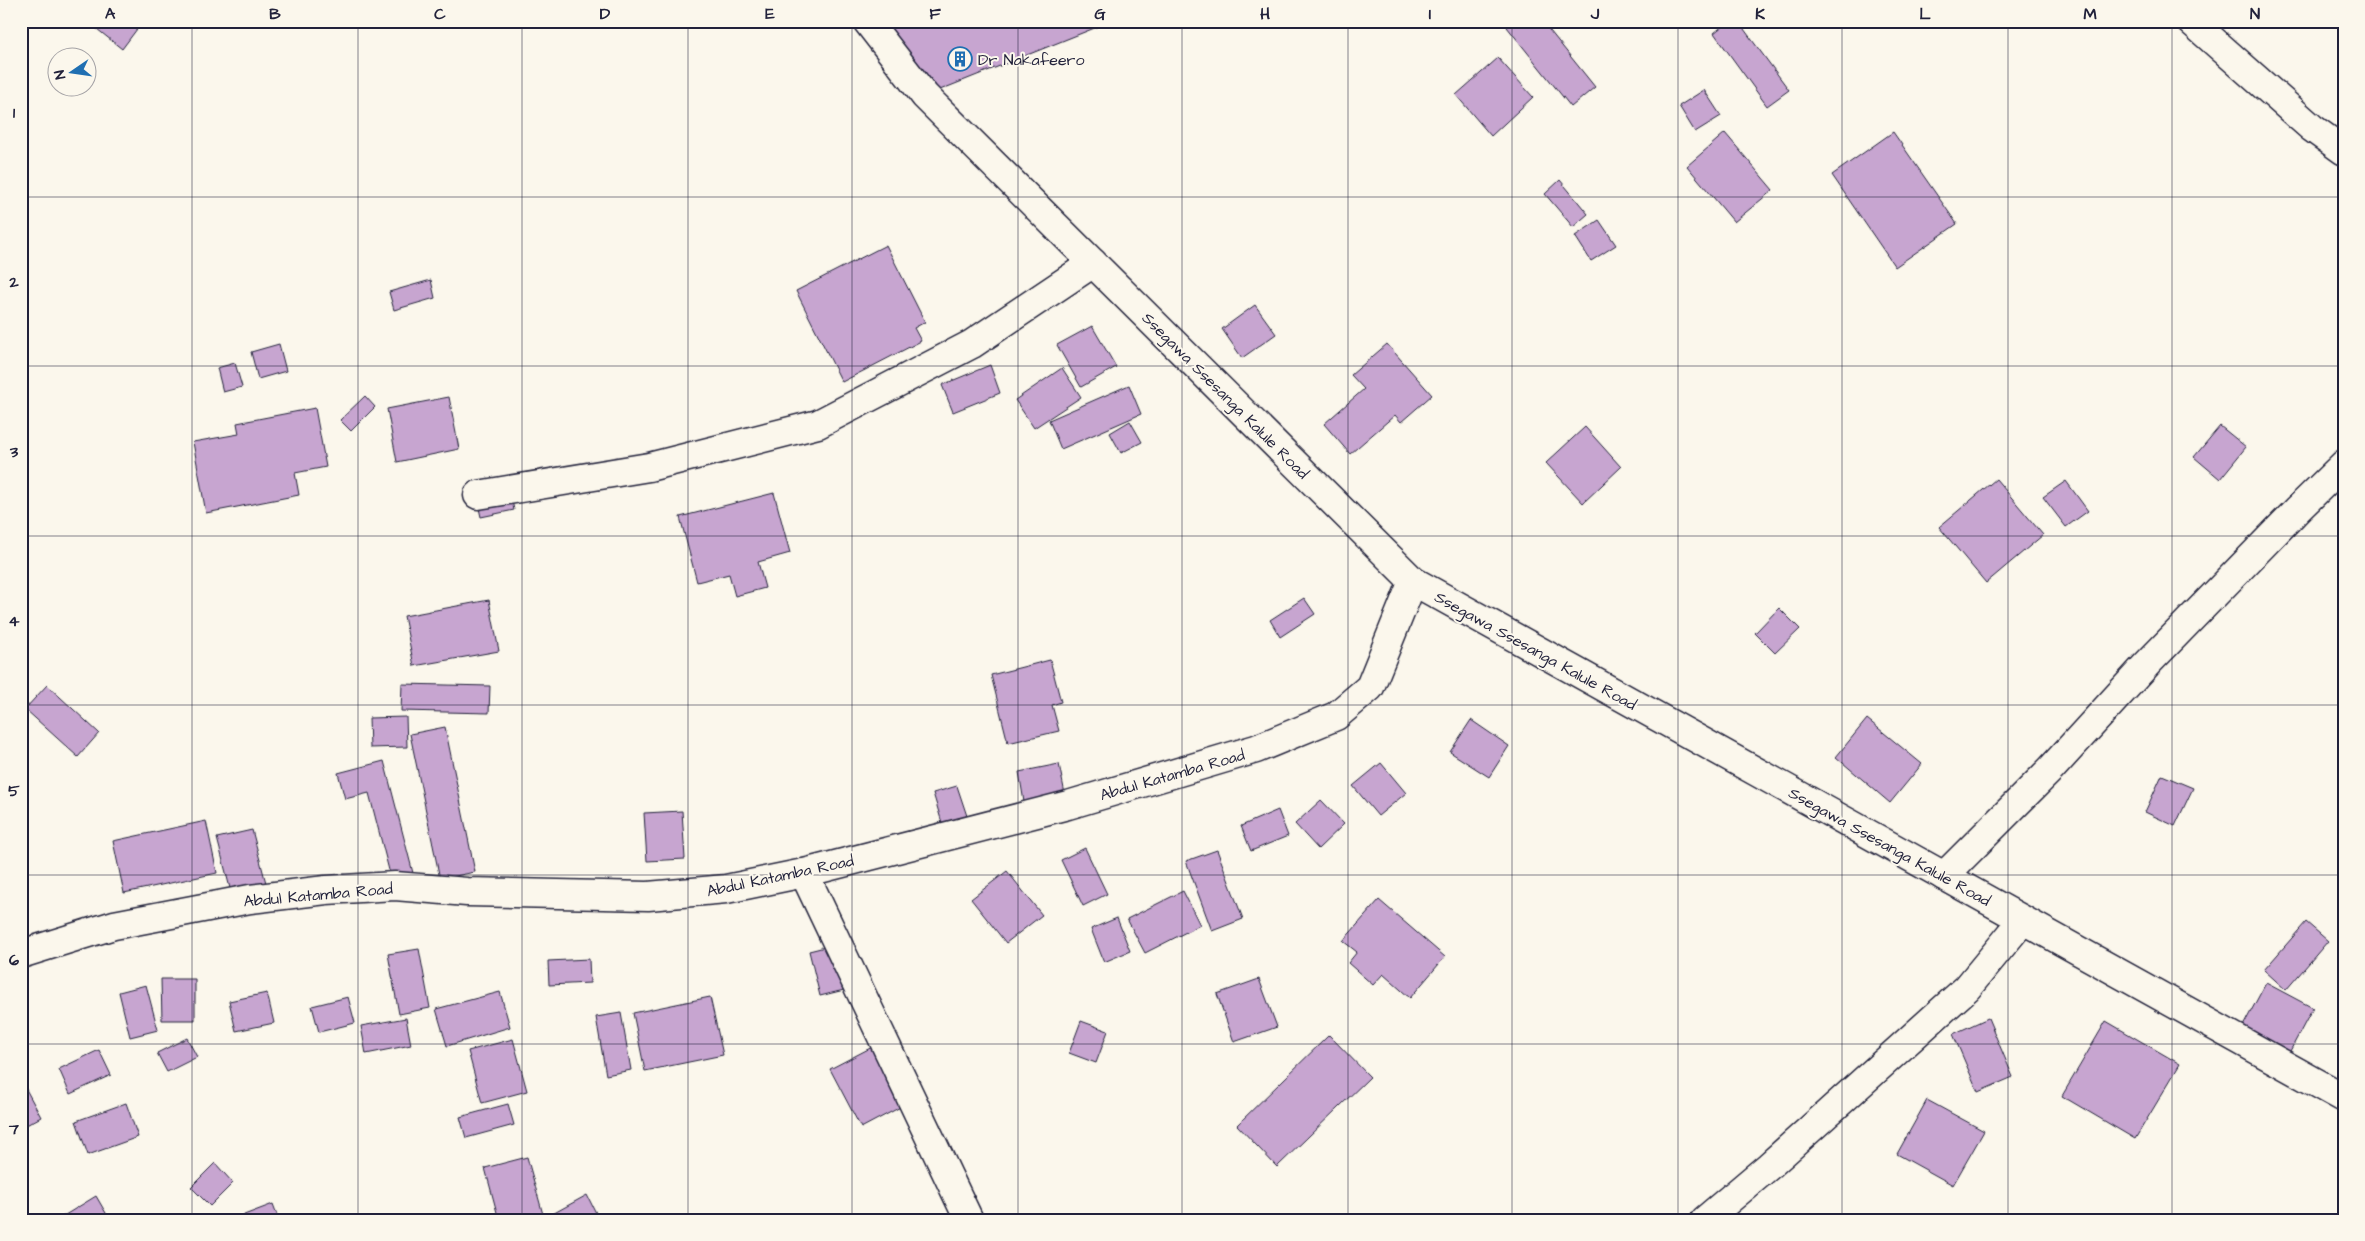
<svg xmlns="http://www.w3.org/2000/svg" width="2365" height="1241" viewBox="0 0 2365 1241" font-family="'Architects Daughter',sans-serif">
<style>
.building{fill:#c7a5d0;stroke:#22223b}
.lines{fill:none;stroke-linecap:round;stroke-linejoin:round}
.minor-casing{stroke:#22223b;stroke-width:31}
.minor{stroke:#fbf7ec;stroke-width:28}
.grid{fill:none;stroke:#22223b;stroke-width:1;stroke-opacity:0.55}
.labels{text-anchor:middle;stroke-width:4;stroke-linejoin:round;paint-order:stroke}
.poi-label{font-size:16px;fill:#22223b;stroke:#fbf7ec;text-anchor:start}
.street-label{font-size:16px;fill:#22223b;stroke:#fbf7ec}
.neatline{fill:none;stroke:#22223b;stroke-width:2}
.grid-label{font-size:16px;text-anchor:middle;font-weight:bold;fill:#22223b}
</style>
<rect width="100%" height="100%" fill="#fbf7ec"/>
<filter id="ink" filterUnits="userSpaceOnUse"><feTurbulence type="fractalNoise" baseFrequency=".02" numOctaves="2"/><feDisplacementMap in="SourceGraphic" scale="10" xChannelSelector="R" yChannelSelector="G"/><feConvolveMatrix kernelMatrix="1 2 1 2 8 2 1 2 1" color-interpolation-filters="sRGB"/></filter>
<g filter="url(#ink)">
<!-- building -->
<g class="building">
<path d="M87 21H143L122 49Z"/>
<path d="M878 21H1112L925 96Z"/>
<path d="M1514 21H1542L1595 87 1571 107 1507 27Z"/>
<path d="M1729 21H1738L1789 90 1767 106 1714 33Z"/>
<path d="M1498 58 1533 97 1491 136 1456 95Z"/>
<path d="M1704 90 1721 116 1695 132 1679 106Z"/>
<path d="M1893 132 1957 224 1895 267 1832 175Z"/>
<path d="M1725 133 1773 190 1734 222 1687 166Z"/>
<path d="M1560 180 1588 214 1573 227 1545 194Z"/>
<path d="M1599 220 1616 245 1591 261 1575 236Z"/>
<path d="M886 245 925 322 914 328 921 341 842 382 796 291Z"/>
<path d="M431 280 435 298 394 310 389 292Z"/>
<path d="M1255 305 1276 334 1242 358 1222 329Z"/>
<path d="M1092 326 1116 367 1081 387 1057 345Z"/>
<path d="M279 344 286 371 258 379 251 352Z"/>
<path d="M1387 344 1432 395 1401 422 1395 415 1350 454 1324 424 1364 389 1351 375Z"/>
<path d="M235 363 242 387 223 392 217 368Z"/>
<path d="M990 365 1000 393 953 412 942 385Z"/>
<path d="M1062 368 1081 397 1034 428 1015 400Z"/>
<path d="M1129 385 1141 414 1061 449 1049 420Z"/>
<path d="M365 396 375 407 351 431 340 420Z"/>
<path d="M449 397 459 449 397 462 387 409Z"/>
<path d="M315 408 326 467 295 473 299 495 206 513 193 442 239 434 237 423Z"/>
<path d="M1130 421 1142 442 1121 453 1110 433Z"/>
<path d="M2220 426 2246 447 2220 479 2194 457Z"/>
<path d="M1585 427 1621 467 1583 503 1546 463Z"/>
<path d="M507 478 514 510 481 517 474 486Z"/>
<path d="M1996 479 2043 535 1986 583 1939 527Z"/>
<path d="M2066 481 2088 511 2066 527 2043 497Z"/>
<path d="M774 493 790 553 758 562 765 588 735 596 729 574 697 582 680 517Z"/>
<path d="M1304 598 1315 614 1280 637 1270 620Z"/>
<path d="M489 600 499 651 414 666 404 616Z"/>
<path d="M1779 608 1800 629 1775 653 1755 633Z"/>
<path d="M1050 660 1061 702 1052 705 1059 731 1008 743 991 675Z"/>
<path d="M402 684 490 686 489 713 401 711Z"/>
<path d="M47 685 99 733 78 757 25 709Z"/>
<path d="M406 717 407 747 370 748 369 718Z"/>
<path d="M1867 719 1922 764 1890 803 1836 757Z"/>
<path d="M1471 720 1509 746 1489 777 1450 752Z"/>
<path d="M445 727 475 872 440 879 410 734Z"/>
<path d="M384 761 413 873 391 878 369 793 345 799 338 773Z"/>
<path d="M1381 763 1406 793 1378 816 1353 786Z"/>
<path d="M1059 764 1065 794 1024 802 1019 772Z"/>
<path d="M2162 775 2193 788 2175 826 2145 812Z"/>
<path d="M957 786 968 819 943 826 933 793Z"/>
<path d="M1321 800 1344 824 1318 849 1295 824Z"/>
<path d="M1278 810 1288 836 1251 851 1241 826Z"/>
<path d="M682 811 685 859 647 861 644 813Z"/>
<path d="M206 821 217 873 124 893 113 841Z"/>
<path d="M252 830 266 883 231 892 217 838Z"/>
<path d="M1085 848 1107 894 1083 906 1061 860Z"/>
<path d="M1217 850 1243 919 1212 931 1186 861Z"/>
<path d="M1007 871 1042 915 1006 943 971 899Z"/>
<path d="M1183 891 1200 925 1145 953 1127 919Z"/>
<path d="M1379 900 1445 957 1410 998 1383 974 1373 985 1348 963 1357 952 1343 941Z"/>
<path d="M1117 918 1130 951 1104 962 1091 929Z"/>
<path d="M2306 922 2328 941 2286 990 2264 970Z"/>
<path d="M833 945 844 990 820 996 809 951Z"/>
<path d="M419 949 430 1008 399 1014 388 954Z"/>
<path d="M589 959 590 983 549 985 548 961Z"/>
<path d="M161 979H195V1020H162Z"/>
<path d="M1259 979 1277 1027 1234 1042 1217 994Z"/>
<path d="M2266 983 2313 1008 2289 1053 2242 1028Z"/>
<path d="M146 985 158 1030 130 1037 119 992Z"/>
<path d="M500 992 510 1027 447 1046 436 1009Z"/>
<path d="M267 993 274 1023 236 1031 229 1001Z"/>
<path d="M348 997 355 1023 319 1032 312 1006Z"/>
<path d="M710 997 723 1055 645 1071 633 1013Z"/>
<path d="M621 1013 631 1070 606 1075 596 1017Z"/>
<path d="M406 1018 411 1045 366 1054 361 1026Z"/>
<path d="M1988 1018 2013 1077 1978 1092 1953 1034Z"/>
<path d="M1081 1021 1108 1031 1096 1063 1069 1053Z"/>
<path d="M2106 1021 2180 1064 2135 1139 2062 1096Z"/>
<path d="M1329 1035 1370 1077 1277 1167 1237 1125Z"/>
<path d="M187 1038 197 1057 167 1072 157 1053Z"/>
<path d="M513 1039 527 1091 482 1103 468 1051Z"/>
<path d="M878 1044 908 1103 861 1128 830 1069Z"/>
<path d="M99 1050 111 1075 70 1094 59 1069Z"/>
<path d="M21 1080 41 1117 21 1128Z"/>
<path d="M1927 1100 1984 1131 1953 1185 1897 1154Z"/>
<path d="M126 1103 138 1137 88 1155 76 1121Z"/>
<path d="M508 1104 514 1125 466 1138 460 1117Z"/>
<path d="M527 1157 544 1218 499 1220 485 1168Z"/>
<path d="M215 1163 233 1183 210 1206 191 1187Z"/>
<path d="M587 1195 598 1217 593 1220H548L547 1217Z"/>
<path d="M96 1196 110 1220H57Z"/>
<path d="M273 1204 279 1220H231Z"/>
</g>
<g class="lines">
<!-- minor casing -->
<g class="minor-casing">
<g id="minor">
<path d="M867 21 925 96 1413 581 2344 1098"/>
<path d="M2191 21 2312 128 2344 151"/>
<path d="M478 495 649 467 818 424 972 344 1093 263"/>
<path d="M804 873 969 1220"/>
<path d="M1944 876 2051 769 2147 664 2298 509 2344 464"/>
<path d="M21 954 114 925 250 899 326 890 395 886 467 892 648 896 726 889 804 873 1068 805 1256 749 1336 716 1370 687 1413 581"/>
<path d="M1705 1220 1769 1166 1967 988 2023 920"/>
</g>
</g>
<!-- minor -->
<use href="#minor" class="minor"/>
</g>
</g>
<!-- grid -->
<path class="grid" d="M192 21V1220M358 21V1220M522 21V1220M688 21V1220M852 21V1220M1018 21V1220M1182 21V1220M1348 21V1220M1512 21V1220M1678 21V1220M1842 21V1220M2008 21V1220M2172 21V1220M21 197H2344M21 366H2344M21 536H2344M21 705H2344M21 875H2344M21 1044H2344"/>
<!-- icons -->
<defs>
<g id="building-ring" transform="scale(1.25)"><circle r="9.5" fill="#fbf7ec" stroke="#1f6fb2" stroke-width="1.5"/><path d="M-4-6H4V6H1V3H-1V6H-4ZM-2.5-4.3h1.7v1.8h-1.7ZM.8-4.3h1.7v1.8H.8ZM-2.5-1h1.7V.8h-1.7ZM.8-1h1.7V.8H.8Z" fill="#1f6fb2"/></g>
</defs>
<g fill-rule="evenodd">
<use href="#building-ring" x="960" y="59"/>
</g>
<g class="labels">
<!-- poi labels -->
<g class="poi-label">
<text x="978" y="65">Dr Nakafeero</text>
</g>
<!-- street labels -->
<g class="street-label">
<text transform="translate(1226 395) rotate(45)" y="6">Ssegawa Ssesanga Kalule Road</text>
<text transform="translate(1536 650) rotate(29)" y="6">Ssegawa Ssesanga Kalule Road</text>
<text transform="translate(1172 774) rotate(-16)" y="6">Abdul Katamba Road</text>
<text transform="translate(1890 846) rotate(29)" y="6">Ssegawa Ssesanga Kalule Road</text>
<text transform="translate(780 875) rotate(-12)" y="6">Abdul Katamba Road</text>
<text transform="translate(318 894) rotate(-5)" y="6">Abdul Katamba Road</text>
</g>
</g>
<!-- margin -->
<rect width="2365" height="1241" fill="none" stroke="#fbf7ec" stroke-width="55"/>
<!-- north arrow -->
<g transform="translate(72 72) rotate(257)"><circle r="24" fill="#fbf7ec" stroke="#a4a2a5"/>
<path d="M0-4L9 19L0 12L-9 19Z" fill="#1f6fb2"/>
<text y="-8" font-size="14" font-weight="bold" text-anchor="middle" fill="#22223b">N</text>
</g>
<rect x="28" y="28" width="2310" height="1186" class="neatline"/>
<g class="grid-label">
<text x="110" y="19">A</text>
<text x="275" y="19">B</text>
<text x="440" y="19">C</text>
<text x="605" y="19">D</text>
<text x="770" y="19">E</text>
<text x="935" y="19">F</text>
<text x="1100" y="19">G</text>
<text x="1265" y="19">H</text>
<text x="1430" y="19">I</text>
<text x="1595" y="19">J</text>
<text x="1760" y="19">K</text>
<text x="1925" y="19">L</text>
<text x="2090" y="19">M</text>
<text x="2255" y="19">N</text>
<text x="14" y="118">1</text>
<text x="14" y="287">2</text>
<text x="14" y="457">3</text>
<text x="14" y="626">4</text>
<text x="14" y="796">5</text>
<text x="14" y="965">6</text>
<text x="14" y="1134">7</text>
</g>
</svg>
